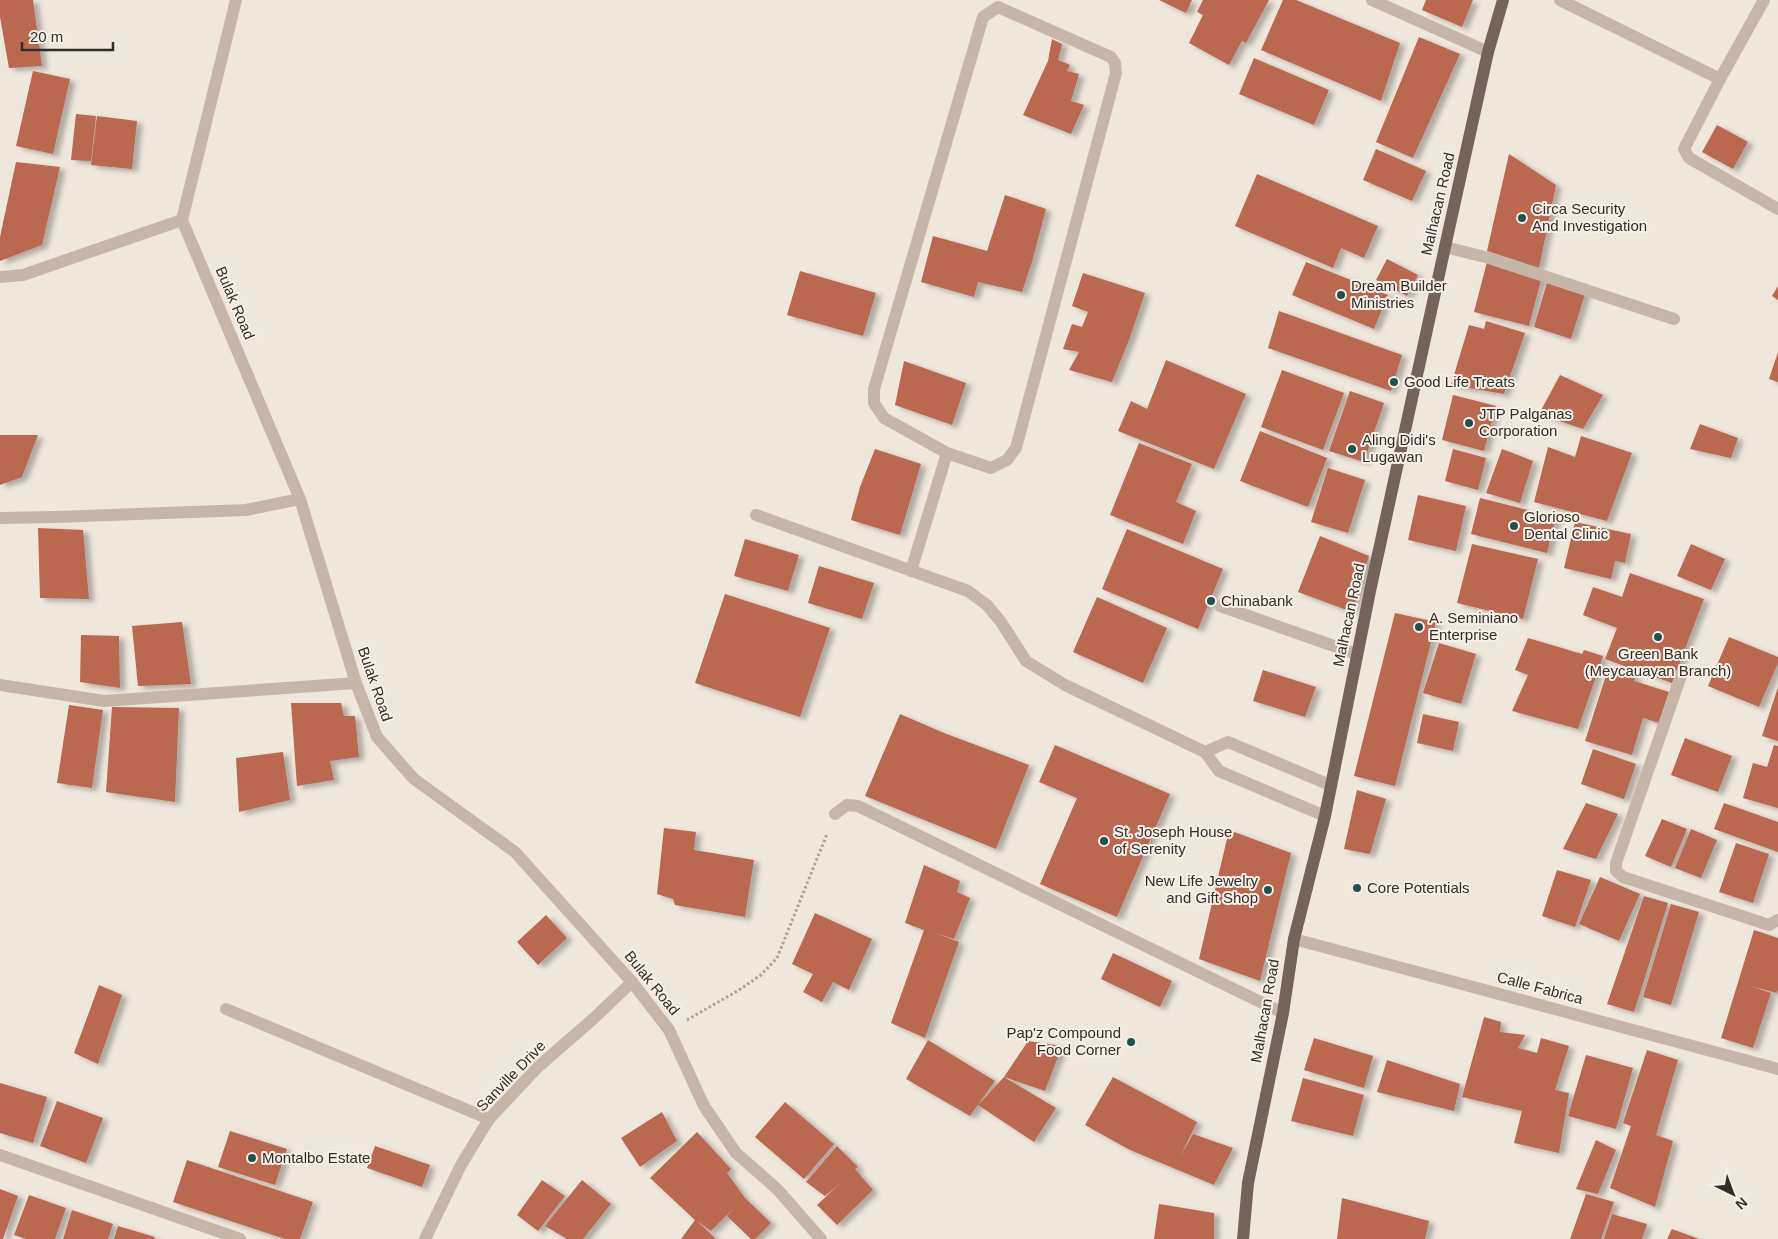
<svg xmlns="http://www.w3.org/2000/svg" width="1778" height="1239" viewBox="0 0 1778 1239" font-family="Arial,sans-serif">
<style>
.building{fill:#ba674f;filter:url(#shadow)}
.lines{fill:none;stroke-linecap:round;stroke-linejoin:round}
.path{stroke:#b2a093;stroke-width:3;stroke-dasharray:2.5 2.5;stroke-linecap:butt}
.minor{stroke:#c6b6a9;stroke-width:12}
.major{stroke:#74635b;stroke-width:12}
.poi-dot{fill:#224f51;stroke:#f7f0e8;stroke-width:2}
.labels{text-anchor:middle;stroke-width:4;stroke-linejoin:round;paint-order:stroke}
.street-label{font-size:15px;fill:#342c28;stroke:#f7f0e8}
.poi-label{font-size:15px;fill:#342c28;stroke:#f7f0e8;text-anchor:start}
</style>
<defs>
<filter id="shadow"><feDropShadow dx="5.5" dy="3" stdDeviation="2.5" flood-color="#0004"/></filter>
</defs>
<rect width="100%" height="100%" fill="#efe6dc"/>
<!-- building -->
<g class="building">
<path d="M0 0H33L42 66 9 68 0 17Z"/>
<path d="M1159 0H1192L1186 13Z"/>
<path d="M1203 0H1269L1246 43 1242 41 1229 65 1189 43 1203 15 1197 12Z"/>
<path d="M1283 0H1296L1400 43 1381 101 1261 50Z"/>
<path d="M1426 0H1473L1462 27 1422 10Z"/>
<path d="M1419 37 1460 54 1413 158 1376 142Z"/>
<path d="M1052 39 1062 44 1058 60 1070 65 1067 71 1079 74 1071 101 1084 105 1071 134 1023 115 1048 61Z"/>
<path d="M1254 58 1329 90 1314 125 1239 94Z"/>
<path d="M33 71 70 79 53 154 16 146Z"/>
<path d="M76 114 96 116 91 161 71 160Z"/>
<path d="M97 116 137 121 132 169 91 165Z"/>
<path d="M1717 125 1748 142 1733 169 1702 152Z"/>
<path d="M1376 149 1426 171 1412 201 1363 180Z"/>
<path d="M1509 154 1556 185 1539 268 1487 251Z"/>
<path d="M16 162 60 167 42 245 0 261V237Z"/>
<path d="M1257 174 1378 226 1364 258 1341 248 1333 268 1235 226Z"/>
<path d="M1005 195 1046 209 1032 262 1022 292 978 282 974 297 921 282 933 236 987 251Z"/>
<path d="M1387 259 1418 275 1407 296 1376 280Z"/>
<path d="M1306 262 1388 295 1374 329 1292 295Z"/>
<path d="M1487 262 1542 276 1529 326 1474 312Z"/>
<path d="M800 271 876 293 863 336 787 315Z"/>
<path d="M1083 273 1145 293 1129 340 1112 382 1069 370 1079 352 1063 349 1072 324 1082 327 1088 312 1072 306Z"/>
<path d="M1548 279 1586 291 1571 339 1534 327Z"/>
<path d="M1778 286V300L1772 296Z"/>
<path d="M1279 311 1402 355 1391 391 1268 348Z"/>
<path d="M1486 321 1525 333 1504 394 1451 385 1469 325 1484 329Z"/>
<path d="M1778 352V382L1769 379Z"/>
<path d="M1166 360 1246 394 1214 469 1118 431 1131 401 1147 409Z"/>
<path d="M904 361 966 383 952 425 895 405Z"/>
<path d="M1282 370 1344 393 1323 450 1261 427Z"/>
<path d="M1560 375 1603 395 1583 429 1539 414Z"/>
<path d="M1350 391 1384 403 1364 462 1329 451Z"/>
<path d="M1453 395 1496 406 1484 451 1442 440Z"/>
<path d="M1700 424 1738 438 1731 458 1690 449Z"/>
<path d="M1260 431 1327 458 1308 507 1240 481Z"/>
<path d="M0 435H38L22 477 0 485Z"/>
<path d="M1581 436 1632 453 1607 521 1534 502 1548 447 1575 457Z"/>
<path d="M1139 443 1192 464 1176 502 1196 511 1183 544 1110 515Z"/>
<path d="M875 449 921 464 900 535 851 520 860 487Z"/>
<path d="M1453 449 1486 458 1478 490 1445 481Z"/>
<path d="M1502 449 1533 461 1520 503 1486 493Z"/>
<path d="M1328 468 1365 480 1348 533 1311 522Z"/>
<path d="M1418 495 1466 506 1456 551 1408 540Z"/>
<path d="M1480 498 1556 517 1547 553 1471 534Z"/>
<path d="M1575 522 1631 534 1625 563 1615 561 1611 579 1564 568Z"/>
<path d="M38 528 83 530 89 599 40 598Z"/>
<path d="M1127 529 1223 569 1198 629 1102 589Z"/>
<path d="M1320 536 1369 556 1352 612 1298 592Z"/>
<path d="M745 539 799 555 788 591 734 576Z"/>
<path d="M1472 544 1538 559 1523 619 1457 603Z"/>
<path d="M1691 544 1725 559 1711 590 1677 576Z"/>
<path d="M819 566 874 583 862 619 808 603Z"/>
<path d="M1630 573 1704 599 1672 683 1605 659 1617 628 1583 615 1593 587 1622 597Z"/>
<path d="M725 594 830 628 800 717 695 683Z"/>
<path d="M1097 597 1167 628 1143 683 1073 652Z"/>
<path d="M1395 613 1436 622 1395 786 1354 776Z"/>
<path d="M182 622 191 684 138 686 132 626Z"/>
<path d="M81 635 119 636 120 688 80 682Z"/>
<path d="M1729 637 1778 657V663L1759 707 1708 686Z"/>
<path d="M1528 638 1582 654 1584 650 1603 656 1578 729 1512 711 1528 675 1515 670Z"/>
<path d="M1439 643 1476 654 1461 704 1423 693Z"/>
<path d="M1609 666 1636 675 1634 681 1669 692 1659 723 1643 718 1632 755 1585 741Z"/>
<path d="M1263 670 1316 687 1305 717 1253 701Z"/>
<path d="M1778 687V741L1762 736Z"/>
<path d="M291 703H341L344 716H355L359 757 330 761 334 780 297 786Z"/>
<path d="M69 705 103 710 92 788 57 783Z"/>
<path d="M112 707 179 708 175 802 106 792Z"/>
<path d="M900 714 944 733 1029 765 996 849 865 796Z"/>
<path d="M1423 714 1459 722 1453 751 1417 743Z"/>
<path d="M1685 738 1732 756 1718 792 1671 775Z"/>
<path d="M1055 745 1170 794 1117 917 1040 884 1077 798 1039 782Z"/>
<path d="M1774 745 1778 746V808L1743 798 1753 763 1767 767Z"/>
<path d="M1593 749 1636 764 1624 799 1581 784Z"/>
<path d="M283 752 290 800 239 812 236 758Z"/>
<path d="M1357 790 1386 799 1370 854 1344 849Z"/>
<path d="M1586 803 1618 814 1596 859 1563 849Z"/>
<path d="M1724 803 1778 822V852L1714 829Z"/>
<path d="M1662 819 1687 829 1671 867 1645 856Z"/>
<path d="M664 828 696 832 694 850 754 860 745 917 675 905 673 899 657 894Z"/>
<path d="M1691 829 1717 840 1701 878 1675 868Z"/>
<path d="M1229 830 1291 853 1260 981 1199 959Z"/>
<path d="M1736 843 1769 854 1753 903 1719 892Z"/>
<path d="M924 865 960 881 957 892 970 898 954 939 935 933 959 942 925 1038 891 1023 924 930 905 923Z"/>
<path d="M1557 870 1591 880 1575 927 1542 916Z"/>
<path d="M1600 877 1640 894 1619 941 1579 924Z"/>
<path d="M1644 896 1668 903 1634 1012 1607 1004Z"/>
<path d="M1671 904 1699 912 1671 1005 1643 997Z"/>
<path d="M815 913 872 939 849 990 833 982 822 1002 803 992 813 974 792 964Z"/>
<path d="M546 915 567 938 538 965 517 942Z"/>
<path d="M1754 930 1778 938V989L1777 993 1750 986 1771 993 1753 1048 1721 1038Z"/>
<path d="M1113 953 1172 981 1160 1007 1101 979Z"/>
<path d="M99 985 122 995 98 1064 74 1053Z"/>
<path d="M1484 1017 1501 1022 1500 1032 1525 1035 1518 1048 1537 1053 1541 1038 1569 1046 1555 1090 1569 1093 1559 1153 1514 1143 1522 1111 1462 1097Z"/>
<path d="M1314 1038 1373 1056 1364 1088 1304 1070Z"/>
<path d="M928 1040 995 1081 970 1116 906 1079Z"/>
<path d="M1028 1041 1062 1046 1045 1091 1004 1077 1056 1108 1034 1142 978 1105 1004 1077Z"/>
<path d="M1647 1050 1678 1060 1656 1135 1673 1141 1655 1207 1610 1188 1631 1126 1623 1123Z"/>
<path d="M1586 1055 1633 1068 1616 1129 1568 1116Z"/>
<path d="M1387 1060 1460 1084 1454 1111 1377 1092Z"/>
<path d="M1113 1077 1197 1122 1180 1157 1193 1134 1233 1148 1214 1185 1130 1150 1085 1125Z"/>
<path d="M1303 1078 1364 1095 1353 1136 1291 1121Z"/>
<path d="M0 1083 47 1097 33 1143 0 1133Z"/>
<path d="M57 1101 103 1118 86 1163 40 1146Z"/>
<path d="M785 1102 834 1144 804 1179 755 1137Z"/>
<path d="M662 1112 677 1141 640 1167 621 1138Z"/>
<path d="M230 1131 287 1149 275 1185 218 1167Z"/>
<path d="M697 1132 731 1169 727 1173 745 1198 771 1223 755 1239H751L727 1216 734 1208 711 1231 697 1221 716 1239H681L695 1220 650 1178Z"/>
<path d="M1596 1140 1616 1150 1598 1194 1576 1189Z"/>
<path d="M375 1146 430 1165 422 1187 367 1168Z"/>
<path d="M837 1146 858 1167 855 1169 873 1190 837 1225 817 1205 842 1182 825 1196 806 1182Z"/>
<path d="M187 1160 313 1202 300 1239H285L173 1202Z"/>
<path d="M542 1180 565 1196 538 1231 517 1215Z"/>
<path d="M582 1180 611 1204 583 1239H567L545 1226Z"/>
<path d="M0 1189 18 1196 3 1239H0Z"/>
<path d="M1586 1194 1614 1202 1601 1239H1570Z"/>
<path d="M29 1195 66 1208 55 1239H26L14 1235Z"/>
<path d="M1342 1198 1429 1221 1425 1239H1337Z"/>
<path d="M1159 1204 1214 1213V1239H1154Z"/>
<path d="M72 1210 113 1224 108 1239H63Z"/>
<path d="M1612 1214 1647 1224 1642 1239H1604Z"/>
<path d="M118 1226 155 1237 154 1239H114Z"/>
<path d="M1672 1229 1699 1239H1667Z"/>
</g>
<g class="lines">
<!-- path -->
<path class="path" d="M687 1020 739 990 761 975 777 958 827 834"/>
<!-- minor -->
<g class="minor">
<path d="M236 0 182 220 300 499 356 683 377 737 414 779 515 852 632 982 669 1030 704 1106 736 1153 777 1189 821 1239"/>
<path d="M1372 0 1488 52"/>
<path d="M1560 0 1720 79"/>
<path d="M1764 0 1720 79 1684 149 1689 158 1778 209"/>
<path d="M998 7 1111 57 1115 63 1116 73 1016 448 1007 460 991 468 947 453 884 418 874 403V389L983 17Z"/>
<path d="M1445 247 1489 258 1674 319"/>
<path d="M0 277 23 275 182 220"/>
<path d="M756 515 968 591 987 605 1001 622 1026 661 1065 685 1205 752 1219 771 1325 816"/>
<path d="M0 518 56 517 246 510 300 499"/>
<path d="M911 571 947 453"/>
<path d="M1220 606 1357 654"/>
<path d="M1683 670 1616 863V871L1623 877 1769 925 1778 920"/>
<path d="M0 685 104 701 356 683"/>
<path d="M1205 752 1228 742 1330 785"/>
<path d="M835 814 847 805 858 806 1283 1013"/>
<path d="M1294 939 1778 1069"/>
<path d="M226 1009 489 1119"/>
<path d="M0 1155 240 1239"/>
<path d="M425 1239 461 1165 489 1119 538 1067 593 1019 632 982"/>
</g>
<!-- major -->
<path class="major" d="M1243 1239 1248 1183 1283 1013 1294 939 1325 816 1370 591 1445 247 1488 52 1503 0"/>
</g>
<!-- markers -->
<g class="poi-dot">
<circle cx="1522" cy="218" r="5"/>
<circle cx="1341" cy="295" r="5"/>
<circle cx="1394" cy="382" r="5"/>
<circle cx="1469" cy="423" r="5"/>
<circle cx="1352" cy="449" r="5"/>
<circle cx="1514" cy="526" r="5"/>
<circle cx="1211" cy="601" r="5"/>
<circle cx="1419" cy="627" r="5"/>
<circle cx="1658" cy="637" r="5"/>
<circle cx="1104" cy="841" r="5"/>
<circle cx="1357" cy="888" r="5"/>
<circle cx="1268" cy="890" r="5"/>
<circle cx="1131" cy="1042" r="5"/>
<circle cx="252" cy="1158" r="5"/>
</g>
<g class="labels">
<!-- street labels -->
<g class="street-label">
<text transform="translate(1438 204) rotate(-77)" y="5">Malhacan Road</text>
<text transform="translate(235 303) rotate(67)" y="5">Bulak Road</text>
<text transform="translate(1349 615) rotate(-78)" y="5">Malhacan Road</text>
<text transform="translate(375 684) rotate(71)" y="5">Bulak Road</text>
<text transform="translate(652 983) rotate(51)" y="5">Bulak Road</text>
<text transform="translate(1540 988) rotate(15)" y="5">Calle Fabrica</text>
<text transform="translate(1265 1011) rotate(-80)" y="5">Malhacan Road</text>
<text transform="translate(511 1076) rotate(-46)" y="5">Sanville Drive</text>
</g>
<!-- poi labels -->
<g class="poi-label">
<text x="1532" y="214">Circa Security<tspan x="1532" dy="17">And Investigation</tspan></text>
<text x="1351" y="291">Dream Builder<tspan x="1351" dy="17">Ministries</tspan></text>
<text x="1404" y="387">Good Life Treats</text>
<text x="1479" y="419">JTP Palganas<tspan x="1479" dy="17">Corporation</tspan></text>
<text x="1362" y="445">Aling Didi's<tspan x="1362" dy="17">Lugawan</tspan></text>
<text x="1524" y="522">Glorioso<tspan x="1524" dy="17">Dental Clinic</tspan></text>
<text x="1221" y="606">Chinabank</text>
<text x="1429" y="623">A. Seminiano<tspan x="1429" dy="17">Enterprise</tspan></text>
<text x="1658" y="659" text-anchor="middle">Green Bank<tspan x="1658" dy="17">(Meycauayan Branch)</tspan></text>
<text x="1114" y="837">St. Joseph House<tspan x="1114" dy="17">of Serenity</tspan></text>
<text x="1258" y="886" text-anchor="end">New Life Jewelry<tspan x="1258" dy="17">and Gift Shop</tspan></text>
<text x="1367" y="893">Core Potentials</text>
<text x="1121" y="1038" text-anchor="end">Pap'z Compound<tspan x="1121" dy="17">Food Corner</tspan></text>
<text x="262" y="1163">Montalbo Estate</text>
</g>
</g>
<!-- north arrow -->
<g transform="translate(1733 1194) rotate(138)" stroke="#f7f0e8" stroke-width="4" paint-order="stroke">
<path d="M0-4L9 19L0 12L-9 19Z" fill="#342c28"/>
<text y="-8" font-size="14" font-weight="bold" text-anchor="middle" fill="#342c28">N</text>
</g>
<!-- scale -->
<path d="M22 42v8h91v-8" fill="none" stroke="#342c28" stroke-width="2.5"/>
<text x="30" y="42" font-size="15" fill="#342c28" stroke="#f7f0e8" stroke-width="4" paint-order="stroke">20 m</text>
</svg>
